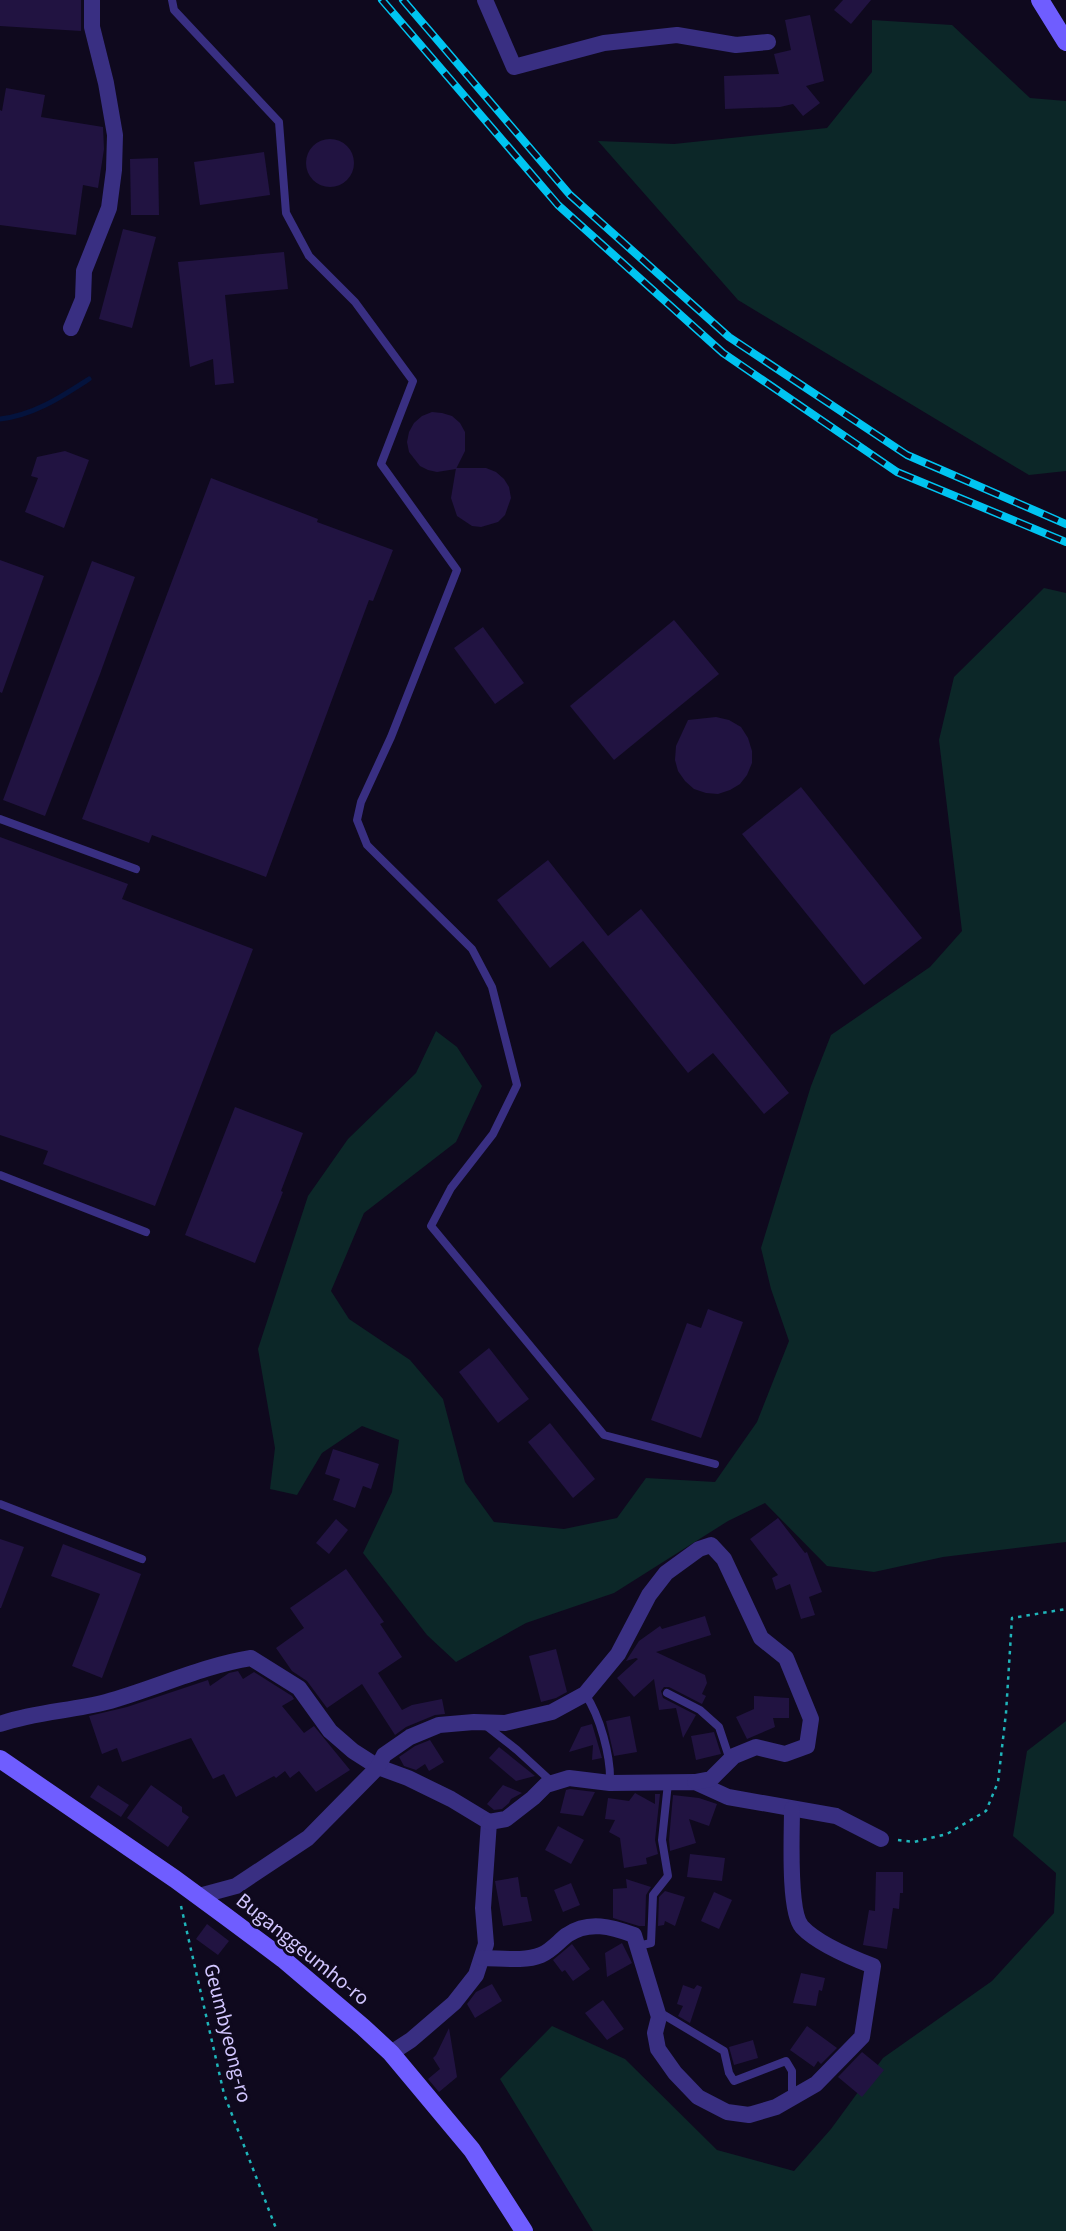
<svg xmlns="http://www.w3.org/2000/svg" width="1066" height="2231" viewBox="0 0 1066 2231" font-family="'Source Sans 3',sans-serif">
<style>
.green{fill:#0c2728}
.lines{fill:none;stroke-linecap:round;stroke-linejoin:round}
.stream{stroke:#04133d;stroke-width:5}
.building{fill:#211341}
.path{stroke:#1fb5ba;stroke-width:2.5;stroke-dasharray:3.5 5;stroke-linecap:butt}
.lane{stroke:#392f82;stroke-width:8}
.street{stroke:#392f82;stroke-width:16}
.secondary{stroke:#6f5dff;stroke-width:18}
.rail-casing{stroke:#00c4f1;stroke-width:8}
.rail{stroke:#0f091e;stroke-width:5;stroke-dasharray:16;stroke-linecap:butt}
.labels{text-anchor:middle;stroke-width:6;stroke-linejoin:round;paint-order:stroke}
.street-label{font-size:21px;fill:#d2c6ff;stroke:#0f091e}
</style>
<rect width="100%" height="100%" fill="#0f091e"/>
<!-- green -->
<g class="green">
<path d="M872 20 952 25 1030 98 1066 101V471L1029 475 738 300 598 141 674 144 827 128 872 72Z"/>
<path d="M1044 588 1066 593V1542L943 1557 874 1572 827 1566 765 1503 728 1521 614 1593 526 1623 456 1662 427 1635 363 1553 392 1492 399 1440 362 1426 322 1453 297 1495 270 1489 275 1448 258 1349 308 1196 348 1139 416 1073 436 1031 457 1047 482 1086 456 1142 364 1213 331 1291 349 1319 410 1360 443 1399 465 1482 494 1522 564 1529 617 1518 646 1478 715 1482 757 1422 789 1341 771 1289 761 1248 811 1086 831 1035 930 967 962 931 939 740 954 677Z"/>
<path d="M1066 1721V2231H593L500 2079 552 2026 625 2059 717 2150 794 2171 831 2129 883 2058 992 1981 1054 1913 1056 1873 1013 1836 1027 1751Z"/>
</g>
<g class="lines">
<!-- stream -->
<path class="stream" d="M0 419C34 415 61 397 89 379"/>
</g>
<!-- building -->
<g class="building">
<path d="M0 0H81V31L0 26Z"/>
<path d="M843 0H871L851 24 834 10Z"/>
<path d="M810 15 824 81 806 86 820 103 803 116 793 104 780 107 725 109 724 76 779 74 774 54 791 50 785 20Z"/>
<path d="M6 88 45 95 41 117 103 127 104 149 98 188 83 185 76 235 0 225V110L2 111Z"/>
<circle cx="330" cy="163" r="24"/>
<path d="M264 152 270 195 200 205 194 162Z"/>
<path d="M158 158 159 215H131L130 159Z"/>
<path d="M123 229 156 237 132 328 99 319Z"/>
<path d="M284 252 288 289 225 295 234 383 215 385 213 359 190 367 178 262Z"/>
<path d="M432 412 442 413 452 416 460 423 465 432V451L456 469 437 472 428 470 420 466 409 452 407 442 409 432 414 423 422 416Z"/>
<path d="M65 451 89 460 64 528 25 512 38 478 31 476 37 457Z"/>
<path d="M456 468H486L496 472 504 479 509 487 511 498 505 515 498 522 481 527 472 526 457 516 451 498Z"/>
<path d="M211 478 318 519 317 522 393 550 373 601 369 600 266 877 152 835 149 843 82 819Z"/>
<path d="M0 560 44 576 2 693 0 692Z"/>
<path d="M92 561 135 577 100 674 45 816 3 800Z"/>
<path d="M674 620 719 674 614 760 570 706Z"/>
<path d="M483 627 524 683 495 704 454 648Z"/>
<path d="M716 717 729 720 741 727 748 738 752 751V763L747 775 740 784 730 790 718 794 706 793 694 789 685 781 678 771 675 760 676 746 688 720Z"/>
<path d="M801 787 922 938 864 985 742 834Z"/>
<path d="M0 837 128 884 122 899 253 949 155 1206 43 1164 48 1151 0 1135Z"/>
<path d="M548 860 608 936 641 909 789 1093 764 1114 713 1053 688 1073 583 941 550 968 497 900Z"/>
<path d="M235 1107 303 1133 281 1191 283 1192 255 1263 185 1235Z"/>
<path d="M708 1309 743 1322 701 1438 651 1420 687 1323 701 1328Z"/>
<path d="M489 1348 529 1399 498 1423 459 1372Z"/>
<path d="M550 1423 595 1479 573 1498 528 1442Z"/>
<path d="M333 1449 379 1464 371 1489 363 1486 355 1508 333 1500 340 1479 325 1474Z"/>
<path d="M778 1518 805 1553 807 1552 822 1592 809 1597 815 1615 801 1619 790 1584 776 1590 772 1578 778 1575 750 1539Z"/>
<path d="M336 1519 348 1530 329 1554 316 1543Z"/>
<path d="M0 1539 24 1547 1 1608H0Z"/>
<path d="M63 1544 141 1574 102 1678 72 1666 100 1594 51 1576Z"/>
<path d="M346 1569 384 1622 380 1624 402 1657 378 1673 402 1710 412 1705 442 1699 445 1714 435 1715 406 1727 395 1735 362 1684 327 1708 307 1681 292 1671 276 1648 304 1628 290 1608Z"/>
<path d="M705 1616 711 1635 656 1652 705 1675 707 1683 702 1694 706 1696 702 1704 669 1687H664L661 1691 663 1698 696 1715 683 1738 676 1708 659 1710 654 1679 634 1697 617 1678 638 1659 636 1658 626 1661 639 1641 660 1626 662 1629Z"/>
<path d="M556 1649 567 1692 556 1698 541 1702 529 1656Z"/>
<path d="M238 1671 243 1679 254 1672 292 1696 294 1699 282 1706 304 1733 314 1726 350 1770 316 1792 299 1771 290 1778 285 1771 276 1778 274 1776 236 1797 224 1774 213 1779 191 1738 122 1762 117 1748 102 1754 89 1716 127 1707 208 1680 210 1686 229 1673Z"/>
<path d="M754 1696 789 1698V1718H773L775 1727 747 1739 736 1717 754 1709Z"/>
<path d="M630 1716 637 1752 614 1756 606 1721Z"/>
<path d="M592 1724 602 1758 592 1760 593 1745 569 1752 581 1727Z"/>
<path d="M714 1732 721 1754 696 1760 691 1736Z"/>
<path d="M430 1740 444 1762 429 1771 425 1764 416 1770 404 1766 399 1757 415 1746Z"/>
<path d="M499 1747 535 1776 516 1781 489 1758Z"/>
<path d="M98 1785 129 1805 121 1817 90 1797Z"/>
<path d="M151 1785 182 1807V1812L189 1817 168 1847 127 1818Z"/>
<path d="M503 1785 522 1793 511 1799 509 1803 502 1809 494 1810 487 1804Z"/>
<path d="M570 1789 595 1792 583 1816 560 1813 566 1790Z"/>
<path d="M635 1793 655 1804V1794H660L655 1840 658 1854 646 1858 647 1864 624 1868 620 1838 609 1832 615 1820 605 1819 608 1798 629 1801Z"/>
<path d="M673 1795 699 1798 717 1804 709 1826 689 1819 696 1843 670 1851 669 1840Z"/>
<path d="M558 1826 584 1840 571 1864 545 1850Z"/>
<path d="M690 1854 725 1858 722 1881 687 1877Z"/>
<path d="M876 1872H903V1893H900L899 1909 893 1908 887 1949 863 1945 869 1910 875 1911Z"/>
<path d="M518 1877 521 1897H527L532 1921 503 1926 495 1881Z"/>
<path d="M626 1879 651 1887 646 1895 645 1926H639L613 1918V1889L627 1888Z"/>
<path d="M571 1883 580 1905 563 1912 554 1890Z"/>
<path d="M665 1891 685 1897 675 1926 665 1921 664 1925 658 1926 659 1897Z"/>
<path d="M714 1892 732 1900 719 1929 701 1921Z"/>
<path d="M207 1924 229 1941 218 1955 196 1939Z"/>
<path d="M622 1943 632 1963 607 1977 605 1953Z"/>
<path d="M572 1944 590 1969 573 1981 565 1970 562 1972 553 1960Z"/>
<path d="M801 1973 825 1978 822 1991 819 1990 816 2006 793 2003Z"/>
<path d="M492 1984 502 2001 475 2018 467 2004 476 1992Z"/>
<path d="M683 1985 694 1989 697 1985 702 1987 690 2023 678 2016 683 2006 677 2004Z"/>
<path d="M603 2000 624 2029 607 2040 585 2013Z"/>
<path d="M807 2026 837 2048 821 2064 818 2061 814 2067 790 2050Z"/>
<path d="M449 2028 457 2077 439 2092 428 2079 440 2069 433 2058 436 2055Z"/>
<path d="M753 2040 758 2058 734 2065 729 2047Z"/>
<path d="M862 2052 884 2070 862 2097 838 2077Z"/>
</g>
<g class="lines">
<!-- path -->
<g class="path">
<path d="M898 1840 914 1842 947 1834 986 1811 998 1782 1006 1713 1012 1618 1066 1609"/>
<path d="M181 1906 224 2094 277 2231"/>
</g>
<!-- lane -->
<g class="lane">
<path d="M172 0 174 10 279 122 286 213 309 256 355 302 413 381 381 464 457 570 391 737 361 802 357 820 367 845 472 949 492 987 517 1085 493 1134 451 1188 431 1226 604 1435 715 1464"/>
<path d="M0 819 136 869"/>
<path d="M0 1175 146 1232"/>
<path d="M0 1504 142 1559"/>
<path d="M667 1693 700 1710 719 1727 730 1760"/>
<path d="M585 1694C600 1716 611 1756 610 1783"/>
<path d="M484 1724 517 1750 553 1783"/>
<path d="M638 1946 651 1943 653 1895 668 1876 662 1840 668 1783"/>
<path d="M659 2017 664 2015 724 2051 729 2073 734 2081 786 2061 792 2071V2097"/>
</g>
<!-- street -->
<g class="street">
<path d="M485 0 514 67 604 43 677 35 736 45 768 42"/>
<path d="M71 328 83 299 84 271 109 208 114 170 115 135 106 83 92 27V0"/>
<path d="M0 1724C34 1712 71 1711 106 1702 154 1689 201 1666 251 1658L299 1688 330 1731 353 1751 378 1767 408 1778 451 1799 489 1822 483 1908 486 1944 476 1975 454 2003 411 2040 391 2053"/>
<path d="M489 1822 506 1819 533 1798 546 1785 569 1778 610 1783 695 1782 728 1797 836 1816 881 1839"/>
<path d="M199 1896 236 1886 308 1838 378 1767 384 1755 410 1737 439 1725 474 1722 505 1723 552 1712 585 1694 618 1654 649 1595 666 1573 699 1549 711 1545 724 1559 761 1638 786 1658 811 1719 807 1746 785 1754 756 1747 734 1756 711 1779 695 1782"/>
<path d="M482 1958C500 1958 524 1962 541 1955 551 1951 559 1941 567 1935 589 1920 612 1927 634 1935L659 2017 655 2033 658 2049 675 2073 698 2097 727 2112 749 2115 776 2107 816 2084 862 2037 873 1966C852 1958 818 1944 802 1927 788 1912 792 1832 792 1809"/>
</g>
<!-- secondary -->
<g class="secondary">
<path d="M1040 0 1066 42"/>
<path d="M0 1759 175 1879 224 1915 283 1959 363 2027 391 2053 472 2150 524 2231"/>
</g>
<!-- rail casing -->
<g class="rail-casing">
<g id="rail">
<path d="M382 0 558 205 723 353 897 472 1066 542"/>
<path d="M403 0 570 195 729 337 907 455 1066 524"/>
</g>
</g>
<!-- rail -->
<use href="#rail" class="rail"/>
</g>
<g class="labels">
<!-- street labels -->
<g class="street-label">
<text transform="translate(303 1949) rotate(39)" y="7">Buganggeumho-ro</text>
<text transform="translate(228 2033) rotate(76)" y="7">Geumbyeong-ro</text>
</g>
</g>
</svg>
